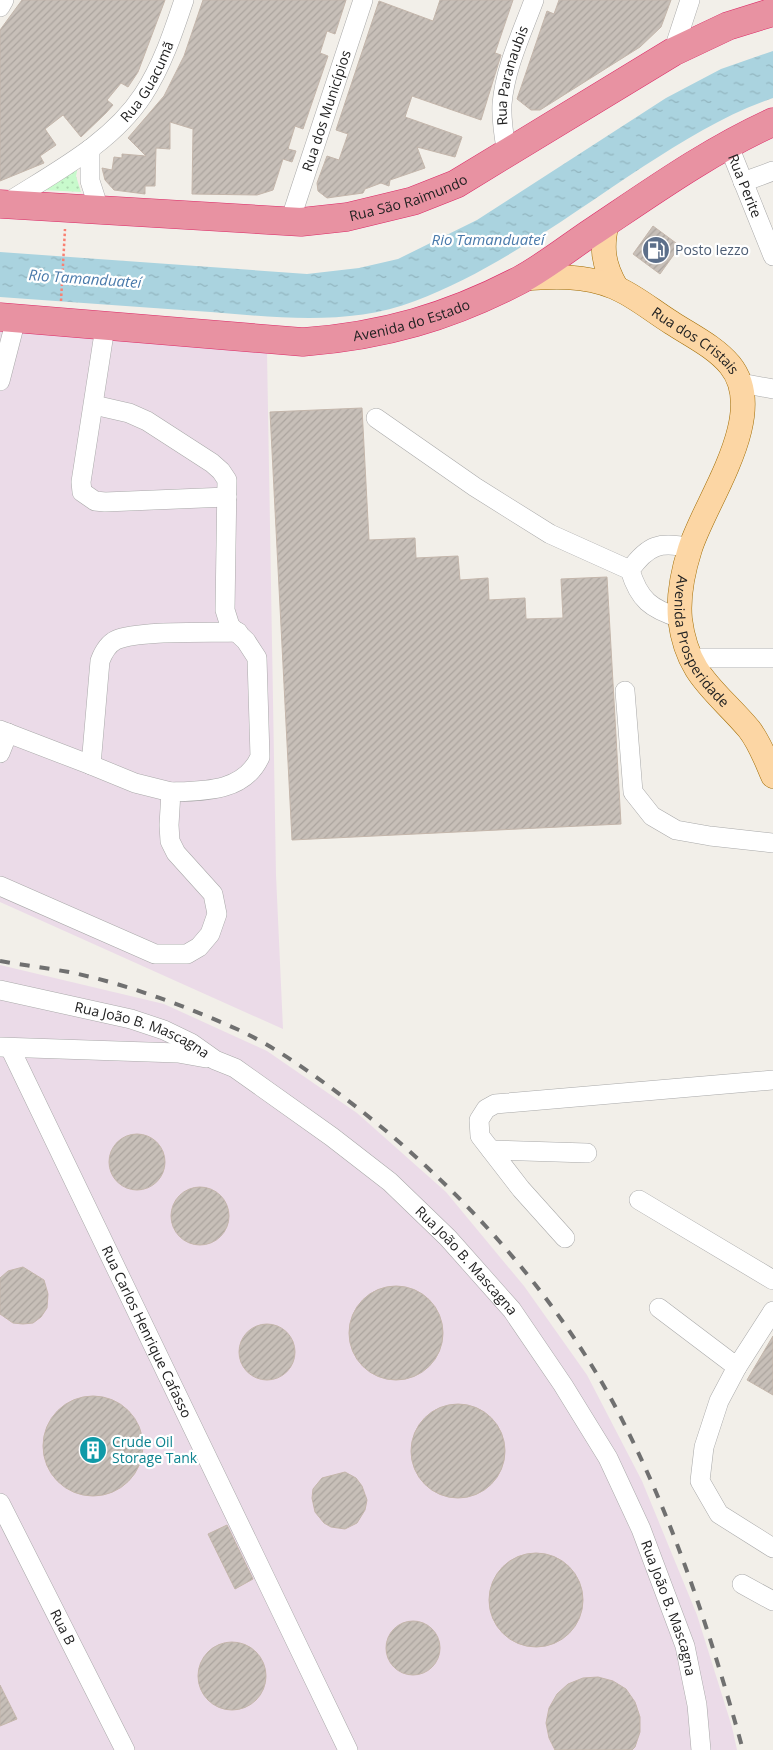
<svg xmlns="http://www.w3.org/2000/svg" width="773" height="1750" viewBox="0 0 773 1750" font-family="'Open Sans',sans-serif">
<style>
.industrial{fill:#ebdbe8}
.park{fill:url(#park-dots)}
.water{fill:url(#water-ripples)}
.building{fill:url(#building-hatch);stroke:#c4b6ab}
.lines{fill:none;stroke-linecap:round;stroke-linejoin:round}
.minor-casing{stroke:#a9a9a9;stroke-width:20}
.major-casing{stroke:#a06b00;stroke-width:25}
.highway-casing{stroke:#dc2a67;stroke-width:29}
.path{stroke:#fa8072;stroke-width:2.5;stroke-dasharray:2.5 2.5;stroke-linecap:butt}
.minor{stroke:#fff;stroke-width:19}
.major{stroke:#fcd6a4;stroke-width:24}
.highway{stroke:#e892a2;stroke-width:28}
.rail{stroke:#707070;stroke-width:4;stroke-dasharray:10 10;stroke-linecap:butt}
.labels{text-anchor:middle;stroke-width:4.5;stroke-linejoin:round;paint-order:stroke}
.street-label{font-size:14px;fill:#222;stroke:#fff}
.service-label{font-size:14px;fill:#4e5e75;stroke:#fff;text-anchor:start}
.culture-label{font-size:14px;fill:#0d838f;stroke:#fff;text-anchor:start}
.water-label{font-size:15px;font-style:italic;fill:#4a7aab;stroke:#fff}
</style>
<defs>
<pattern id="park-dots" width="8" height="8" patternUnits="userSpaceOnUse" patternTransform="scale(1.25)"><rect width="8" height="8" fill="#c8facc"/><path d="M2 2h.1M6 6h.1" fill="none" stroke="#acd6af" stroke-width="1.8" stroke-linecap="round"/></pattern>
<pattern id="water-ripples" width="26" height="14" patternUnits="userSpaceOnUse" patternTransform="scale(1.25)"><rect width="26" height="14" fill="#aad3df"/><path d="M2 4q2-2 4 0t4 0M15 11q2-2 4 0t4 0" fill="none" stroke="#92b5bf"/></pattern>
<pattern id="building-hatch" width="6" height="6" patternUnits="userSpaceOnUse" patternTransform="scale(1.25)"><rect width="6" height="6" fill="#c7bfb8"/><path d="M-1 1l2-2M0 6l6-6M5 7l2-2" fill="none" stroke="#aba49e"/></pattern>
</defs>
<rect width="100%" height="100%" fill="#f2efe9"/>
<!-- industrial -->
<g class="industrial">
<path d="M0 330 267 352 276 875 283 1029 0 902Z"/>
<path d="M0 965 164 1004 267 1051 357 1113 446 1192 524 1286 587 1375 642 1481 697 1615 732 1727 737 1750H0Z"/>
</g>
<!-- park -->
<path class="park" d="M78 166 76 176 81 192 44 190Z"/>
<!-- water -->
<path class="water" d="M773 51V98C726 114 686 139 644 166 571 214 497 270 415 301 345 328 267 316 196 311 130 306 65 302 0 297V252L307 274 359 268 398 259 477 220 666 98 721 69Z"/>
<!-- building -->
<g class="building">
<path d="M22 0H165L138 72 128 87 121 83 107 100 113 105 106 113 81 137 63 115 45 129 56 145 40 156 44 163 0 181V30Z"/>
<path d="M203 0H346L335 34 327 31 320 53 328 56 303 129 295 126 288 149 296 151 292 162 283 159 273 190 257 195 192 194 193 129 170 122V149L156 148 155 186H145V194L114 190 105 180 102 168 112 170 114 157 122 158V154L146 156 128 138 164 96 184 56Z"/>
<path d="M440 0H513L495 53 501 55 481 120 412 96 405 117 462 137 455 157 417 147 425 168 390 180 389 186 381 183 365 189 363 193 327 198 318 191 317 183 327 156 339 160 348 134 336 130 379 1 433 21Z"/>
<path d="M559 0H671L661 27 640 47 540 110H531L517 99 547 11 554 14Z"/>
<path d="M653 226 680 246 660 274 633 254Z"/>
<path d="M362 408 369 540 415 538 416 558 458 556 460 580 488 578 489 600 525 598 526 619 563 618 561 579 607 577 621 824 292 840 270 412Z"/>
<circle cx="137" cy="1162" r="28"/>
<circle cx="200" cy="1216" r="29"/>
<path d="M23 1267 44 1280 48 1294 47 1308 41 1317 33 1323 23 1324 13 1323 0 1314V1278L8 1271Z"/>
<circle cx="396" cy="1333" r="47"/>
<circle cx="267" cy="1352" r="28"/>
<path d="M773 1336V1395L747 1380Z"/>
<circle cx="93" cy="1446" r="50"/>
<circle cx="458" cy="1451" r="47"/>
<path d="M345 1472 356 1478 362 1486 367 1500 365 1510 357 1523 345 1529 331 1527 324 1523 315 1512 312 1498 313 1489 322 1478Z"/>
<path d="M227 1525 253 1579 235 1589 208 1534Z"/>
<circle cx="536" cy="1600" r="47"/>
<circle cx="413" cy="1648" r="27"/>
<circle cx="232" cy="1676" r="34"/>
<path d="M598 1677 613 1681 626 1689 635 1702 640 1717V1732L635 1747 632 1750H555L549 1738 546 1723 549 1708 557 1694 568 1684 583 1678Z"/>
<path d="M0 1685 17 1719 0 1726Z"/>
</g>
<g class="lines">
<!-- minor casing -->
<g class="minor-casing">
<g id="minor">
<path d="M0 7 4 0"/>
<path d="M673 52 690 0"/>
<path id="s1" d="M728 144 773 256"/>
<path d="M90 149V181L99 209"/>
<path id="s2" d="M507 154C504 137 501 121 502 104 505 68 522 33 534 0"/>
<path d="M743 182 773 171"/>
<path id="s3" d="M5 204C53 173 111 144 143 95 162 66 173 33 184 0"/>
<path id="s4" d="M290 221 363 0"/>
<path d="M105 327 81 482 82 492 95 501 105 502 227 497"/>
<path d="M0 381 16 319"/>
<path d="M741 383 773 389"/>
<path d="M376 418 475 487 550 534 630 570"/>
<path d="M680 618C651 609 639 600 630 570 648 545 660 541 690 548"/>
<path d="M691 658H773"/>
<path d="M625 691 633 792 652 816 676 830 710 836 773 843"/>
<path d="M0 730 91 765"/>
<path d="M0 753 8 733"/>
<path d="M171 792 135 783 91 765 100 661C103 653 108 644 116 640 140 630 209 633 238 632"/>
<path d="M0 886 155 954H187L199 947 210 934 217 914 213 894 176 853 170 841 169 825 171 792C204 791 244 792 260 757L257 658 246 641 230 626 225 610 227 480 221 471 212 463 147 421 129 413 94 405"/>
<path id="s5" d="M0 990 131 1019 164 1030 191 1043 215 1060 235 1068 332 1137 390 1182 448 1238 512 1310 563 1385 608 1458 641 1529 685 1646 697 1705 701 1750"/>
<path d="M0 1047 178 1053 206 1058"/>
<path id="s6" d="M10 1048 348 1750"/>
<path d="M491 1150 587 1153"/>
<path d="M639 1200 773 1280"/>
<path d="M565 1238 521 1189 480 1136 479 1120 486 1109 495 1104 773 1080"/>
<path d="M659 1308 737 1367 773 1311"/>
<path d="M737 1367 719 1401 704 1447 700 1481 719 1514 773 1548"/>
<path id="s7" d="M0 1503 125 1750"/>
<path d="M742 1584 773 1601"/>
</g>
</g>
<!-- major casing -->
<g class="major-casing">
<g id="major">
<path d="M607 222C601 248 603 264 616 287"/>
<path id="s8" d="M521 279C553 276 584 275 614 287 634 295 654 312 672 323 692 336 715 347 730 365 770 414 706 499 690 549 683 571 678 596 680 619 687 676 716 690 749 729 760 743 766 760 773 776"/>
</g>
</g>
<!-- highway casing -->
<g class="highway-casing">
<g id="highway">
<path id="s9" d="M0 204 301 222 347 217 413 201 456 184 673 52 728 26 773 12"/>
<path id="s10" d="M0 317 303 342C383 336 449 317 520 280 544 267 567 249 589 234 649 194 707 152 773 122"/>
</g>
</g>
<!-- path -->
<path class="path" d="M61 301 65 229"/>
<!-- minor -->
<use href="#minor" class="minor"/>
<!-- major -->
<use href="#major" class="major"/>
<!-- highway -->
<use href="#highway" class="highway"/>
<!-- rail -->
<path class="rail" d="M0 961C23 965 46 968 69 972 127 984 185 1006 239 1030 275 1047 310 1072 342 1096 450 1177 552 1287 616 1408 673 1516 710 1632 743 1750"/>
</g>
<!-- icons -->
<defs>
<g id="fuel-disc" transform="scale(1.4375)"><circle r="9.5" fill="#5c6f8a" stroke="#fff"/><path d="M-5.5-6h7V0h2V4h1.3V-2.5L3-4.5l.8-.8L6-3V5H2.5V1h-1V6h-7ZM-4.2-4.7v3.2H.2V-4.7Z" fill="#fff"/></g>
<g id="building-disc" transform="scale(1.4375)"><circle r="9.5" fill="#0f9aa8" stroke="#fff"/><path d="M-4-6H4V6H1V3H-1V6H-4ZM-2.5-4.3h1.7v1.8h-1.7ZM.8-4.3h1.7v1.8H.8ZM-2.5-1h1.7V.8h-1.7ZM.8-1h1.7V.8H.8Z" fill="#fff"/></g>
</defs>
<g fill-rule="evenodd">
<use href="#fuel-disc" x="656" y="250"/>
<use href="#building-disc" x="93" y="1450"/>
</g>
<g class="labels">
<!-- street labels -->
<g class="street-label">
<text dy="5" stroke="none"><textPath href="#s2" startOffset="80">Rua Paranaubis</textPath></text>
<text dy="5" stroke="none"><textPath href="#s3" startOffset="191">Rua Guacumã</textPath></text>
<text dy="5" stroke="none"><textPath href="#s4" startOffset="116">Rua dos Municípios</textPath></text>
<text dy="5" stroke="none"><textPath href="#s1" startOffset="45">Rua Perite</textPath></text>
<text dy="5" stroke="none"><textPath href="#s9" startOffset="412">Rua São Raimundo</textPath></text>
<text dy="5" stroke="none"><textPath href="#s10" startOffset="415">Avenida do Estado</textPath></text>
<text dy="5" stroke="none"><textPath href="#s8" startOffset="192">Rua dos Cristais</textPath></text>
<text dy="5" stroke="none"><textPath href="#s8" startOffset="531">Avenida Prosperidade</textPath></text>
<text dy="5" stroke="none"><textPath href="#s5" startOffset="148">Rua João B. Mascagna</textPath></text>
<text dy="5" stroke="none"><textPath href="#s5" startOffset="552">Rua João B. Mascagna</textPath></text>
<text dy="5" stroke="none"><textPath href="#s6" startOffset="315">Rua Carlos Henrique Cafasso</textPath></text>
<text dy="5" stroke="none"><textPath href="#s5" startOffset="958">Rua João B. Mascagna</textPath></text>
<text dy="5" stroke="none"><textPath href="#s7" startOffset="139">Rua B</textPath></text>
</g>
<!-- service labels -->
<g class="service-label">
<text x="675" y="255">Posto Iezzo</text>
</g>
<!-- culture labels -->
<g class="culture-label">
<text x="112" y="1447">Crude Oil<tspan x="112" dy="16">Storage Tank</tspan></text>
</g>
<!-- water labels -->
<g class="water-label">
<text x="488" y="245">Rio Tamanduateí</text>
<text transform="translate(85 279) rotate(4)" y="5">Rio Tamanduateí</text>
</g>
</g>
</svg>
